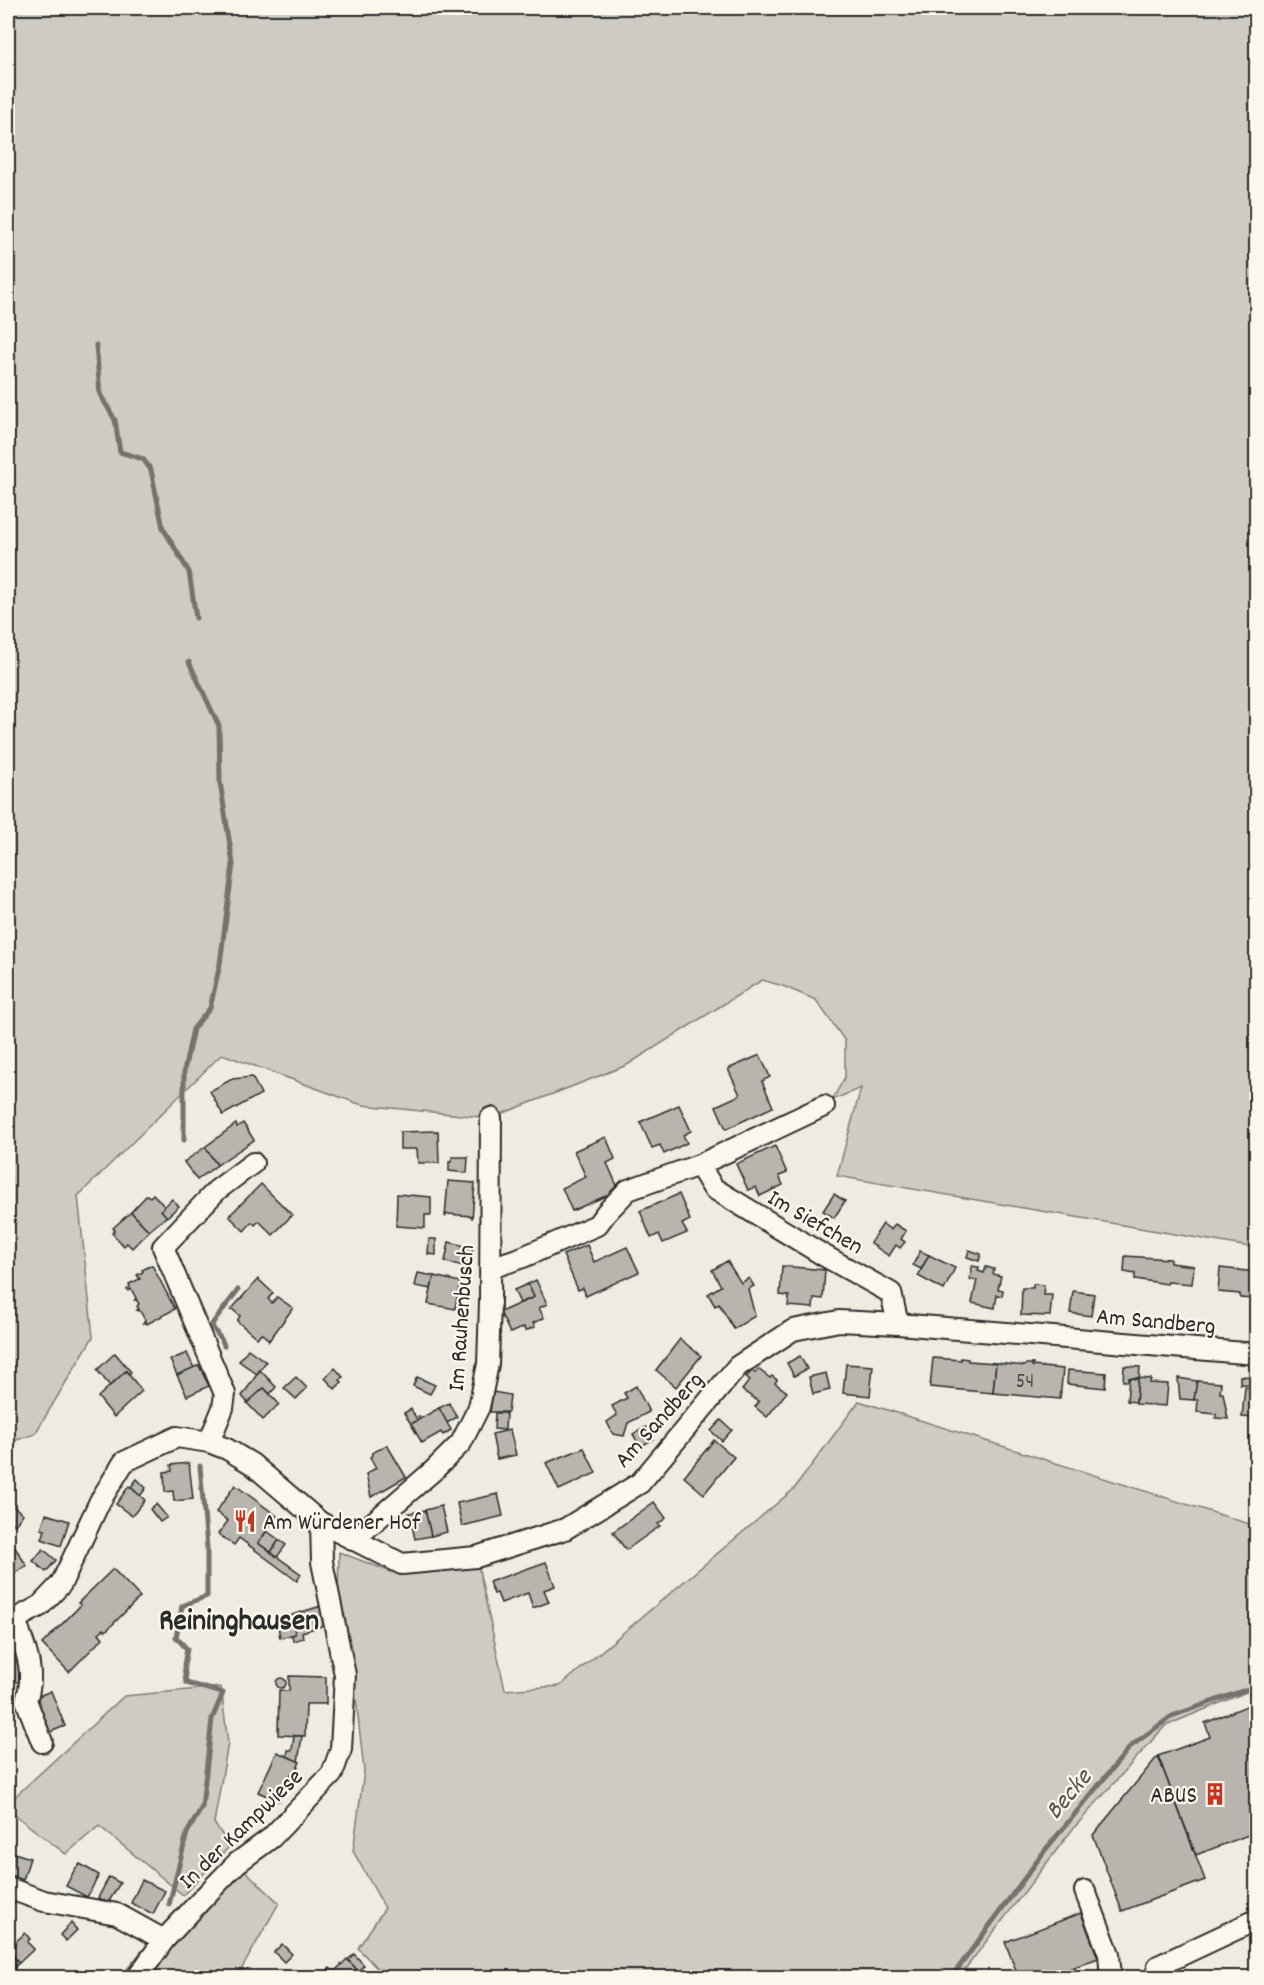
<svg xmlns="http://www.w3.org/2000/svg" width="1264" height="1985" viewBox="0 0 1264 1985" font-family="Dekko,sans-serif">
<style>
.green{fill:#cecbc2;stroke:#7c7b76;stroke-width:1.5}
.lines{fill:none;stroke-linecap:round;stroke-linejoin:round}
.stream{stroke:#74726e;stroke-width:5}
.building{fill:#b8b5ae;stroke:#2b2b2b;stroke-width:1.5}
.minor-casing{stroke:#2b2b2b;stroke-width:24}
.minor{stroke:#fbf7ec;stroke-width:20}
.labels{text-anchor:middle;stroke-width:4.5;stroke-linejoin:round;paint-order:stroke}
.number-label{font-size:21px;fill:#4e4e4c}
.street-label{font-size:24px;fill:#2b2b2b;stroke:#fbf7ec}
.poi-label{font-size:24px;fill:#2b2b2b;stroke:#fbf7ec;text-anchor:start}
.water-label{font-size:26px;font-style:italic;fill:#555552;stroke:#fbf7ec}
.district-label{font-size:30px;font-weight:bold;fill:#2b2b2b;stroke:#fbf7ec}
</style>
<rect width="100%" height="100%" fill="#eeebe0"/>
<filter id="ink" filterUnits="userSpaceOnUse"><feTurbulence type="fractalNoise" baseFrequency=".0167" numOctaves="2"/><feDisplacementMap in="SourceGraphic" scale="12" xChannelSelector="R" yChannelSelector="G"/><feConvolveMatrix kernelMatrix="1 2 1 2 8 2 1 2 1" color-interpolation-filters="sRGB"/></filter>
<g filter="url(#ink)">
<!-- green -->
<g class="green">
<path d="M8 8H1256V1248L837 1176 861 1088 832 1100 845 1077V1041L816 1000 783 986 762 980 627 1065 491 1118 362 1105 222 1054 78 1196 93 1337 35 1434 8 1443Z"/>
<path d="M859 1401 1256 1526V1688L1165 1726 1072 1830 959 1977H385L358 1948 385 1908 353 1851 364 1771 354 1680 338 1598 339 1552 391 1572 478 1565 505 1690 560 1686 794 1489Z"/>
<path d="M221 1687 228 1743 214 1823 230 1846 183 1895 99 1826 66 1854 8 1810V1803L124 1696Z"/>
<path d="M237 1863 279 1903 237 1977 137 1978Z"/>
</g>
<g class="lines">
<!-- stream -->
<g class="stream">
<path d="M96 345 100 394 115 420 120 452 143 459 151 470 163 528 189 572 196 618"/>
<path d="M184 1140V1071L193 1029 210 1008 220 964 233 864 220 782 219 726 189 662"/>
<path d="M224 1346C223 1337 213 1333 212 1324L238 1290"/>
<path d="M169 1905 187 1833 202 1807 212 1719 223 1693 186 1683 184 1665 187 1649 176 1637 182 1606 207 1596V1547L200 1466"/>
<path d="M122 1978 144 1951"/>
<path d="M951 1978 1046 1849 1131 1746 1172 1716 1256 1686"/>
</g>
</g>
<!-- building -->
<g class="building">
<path d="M760 1055 770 1077 762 1081 773 1107 726 1129 716 1106 740 1095 728 1069Z"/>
<path d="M252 1077 261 1094 223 1115 210 1091 232 1079Z"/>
<path d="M679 1105 691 1131 683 1135 687 1143 664 1154 660 1145 652 1148 640 1122Z"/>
<path d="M243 1123 254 1140 217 1165 205 1147 236 1124 237 1127Z"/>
<path d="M438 1131 439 1163H418L417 1149H400V1132Z"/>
<path d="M606 1137 615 1159 607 1163 619 1190 572 1211 562 1188 586 1177 574 1151Z"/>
<path d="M775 1146 787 1173 779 1176 783 1185 760 1196 756 1187 748 1190 736 1164Z"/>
<path d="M205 1147 217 1165 197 1180 184 1162Z"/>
<path d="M452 1157H468L467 1173 449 1171V1162H451Z"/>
<path d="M448 1181 475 1183 472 1219V1216L447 1214 445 1217Z"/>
<path d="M261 1184 292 1215 273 1235 259 1221 255 1225 252 1222 244 1231 229 1216Z"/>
<path d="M153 1194 165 1207 161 1210 167 1216 149 1231 131 1212 147 1195 150 1197Z"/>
<path d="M397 1194 431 1197V1215H425V1228L396 1226Z"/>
<path d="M679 1194 690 1220 682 1224 687 1233 663 1243 659 1234 651 1238 640 1211Z"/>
<path d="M834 1194 845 1201 834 1218 823 1211Z"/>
<path d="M172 1199 179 1206 167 1217 161 1210Z"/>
<path d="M131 1212 149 1231 132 1248 127 1243 124 1246 112 1233 115 1230 113 1228Z"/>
<path d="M883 1224 891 1230 895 1224 906 1231 901 1239 905 1242 900 1248 896 1245 889 1256 870 1243Z"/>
<path d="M429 1239H436V1255L428 1254Z"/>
<path d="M449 1242 473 1248 469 1267 445 1262Z"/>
<path d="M587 1245 594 1262 627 1247 639 1272 586 1296 583 1288 578 1290 563 1255Z"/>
<path d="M969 1250 981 1254 979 1261 967 1257Z"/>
<path d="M920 1251 929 1255 921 1269 913 1265Z"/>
<path d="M929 1255 955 1268 944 1290 918 1276Z"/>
<path d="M1125 1256 1170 1259V1263L1194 1266 1192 1284 1168 1282 1167 1284 1135 1279V1274L1124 1272Z"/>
<path d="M727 1261 741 1283 749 1278 754 1286 748 1289 755 1316 734 1329 719 1304 715 1306 708 1294 721 1286 712 1270Z"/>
<path d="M152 1265 175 1309 147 1324 146 1322 143 1323 145 1320 140 1311 137 1310 139 1309 137 1306 139 1304 136 1299 134 1301 136 1298 131 1289 128 1291 127 1289 130 1287 129 1284 140 1279 137 1275 143 1272 142 1270Z"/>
<path d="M782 1266 825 1270 823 1299 814 1298 813 1308 788 1306 789 1296 780 1295Z"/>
<path d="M972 1266 979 1267 978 1271 984 1273 986 1267 994 1269 993 1274 1001 1276 998 1289 1003 1290 1002 1296 997 1295 995 1308 972 1303 977 1280 970 1279Z"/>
<path d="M1220 1268 1256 1272 1253 1299 1240 1298V1294L1218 1292Z"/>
<path d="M1256 1272V1297H1253Z"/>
<path d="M418 1273 434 1276 431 1289 415 1286Z"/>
<path d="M434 1276 460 1282 455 1309 428 1304Z"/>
<path d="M258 1279 273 1293 268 1299 272 1303 277 1297 293 1308 268 1342 269 1340 261 1333 257 1338 237 1321 240 1316 232 1309 230 1311Z"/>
<path d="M536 1280 547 1304 539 1308 544 1318 533 1323 535 1327 525 1331 524 1327 510 1333 500 1312 534 1297 528 1284Z"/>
<path d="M528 1284 534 1297 520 1303 514 1290Z"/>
<path d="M1033 1284 1044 1285 1043 1295H1052L1050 1316 1021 1315 1022 1288H1033Z"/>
<path d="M1073 1291 1094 1294 1091 1316 1070 1313Z"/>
<path d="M680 1339 701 1356 676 1387 656 1370Z"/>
<path d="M248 1349 266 1362 257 1374 239 1361Z"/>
<path d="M115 1353 131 1372 128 1374 126 1371 110 1386 97 1370Z"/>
<path d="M187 1353 194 1368 177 1375 170 1360Z"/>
<path d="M800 1356 807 1369 794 1376 787 1363Z"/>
<path d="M933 1358 961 1360V1358L968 1359V1361L996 1363 993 1393 930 1387Z"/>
<path d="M996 1363 1025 1366 1026 1364H1033L1032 1366 1063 1369 1060 1399 993 1393Z"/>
<path d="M846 1364 873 1366 870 1396 843 1393Z"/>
<path d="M199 1365 201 1370 204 1369 206 1372 203 1374 209 1386 187 1396 177 1375Z"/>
<path d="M1124 1366 1140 1367 1139 1378H1129L1128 1381H1123Z"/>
<path d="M335 1368 343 1377 340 1380 342 1382 335 1389 325 1378Z"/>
<path d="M758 1369 770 1378 772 1376 777 1380 775 1383 787 1392 767 1417 755 1407 759 1402 742 1390 750 1380 746 1377 752 1371 755 1373Z"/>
<path d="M260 1370 276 1387 270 1394 264 1388 248 1403 242 1396Z"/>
<path d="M1068 1370 1106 1373 1105 1388 1067 1384Z"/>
<path d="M126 1371 142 1391 114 1417 98 1397Z"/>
<path d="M826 1373 830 1390 813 1394 809 1377Z"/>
<path d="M1240 1376 1256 1377 1255 1385 1240 1384Z"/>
<path d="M296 1377 307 1388 296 1399 284 1388Z"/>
<path d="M417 1377 435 1385 430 1394 413 1386Z"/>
<path d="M1129 1378 1138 1379 1136 1402 1127 1401Z"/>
<path d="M1138 1378 1151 1379 1150 1383 1168 1384 1166 1406 1136 1404Z"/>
<path d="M1178 1378 1197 1381 1194 1400 1180 1399Z"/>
<path d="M1197 1381 1221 1383 1220 1393H1223L1228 1419 1216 1418V1414L1197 1412 1198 1400H1194Z"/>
<path d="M636 1386 649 1412 628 1423 624 1436 613 1434 607 1422 617 1415 612 1406 627 1398 624 1393Z"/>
<path d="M1245 1387 1256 1389V1418L1242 1417Z"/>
<path d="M264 1388 279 1404 263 1420 247 1403Z"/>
<path d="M493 1392 510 1395 508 1412H490Z"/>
<path d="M449 1403 457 1417 447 1423 439 1408Z"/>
<path d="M439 1408 451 1430 443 1435 441 1432 422 1443 411 1424Z"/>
<path d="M411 1409 416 1418 419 1416 420 1419 411 1424 404 1413Z"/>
<path d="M495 1413H506L505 1430 494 1429Z"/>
<path d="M721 1420 732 1430 722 1441 711 1431Z"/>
<path d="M646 1427 653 1439 640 1447 633 1434Z"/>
<path d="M510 1430 516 1455 497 1459 492 1434Z"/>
<path d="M714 1440 734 1457 704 1494 684 1477Z"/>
<path d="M387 1445 406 1477 371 1497 366 1474 376 1468 370 1457 373 1455 372 1453Z"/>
<path d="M584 1448 596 1473 559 1490 546 1463Z"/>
<path d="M189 1463 193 1499 174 1501 173 1491 165 1492 164 1472 172 1471 171 1465Z"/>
<path d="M137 1479 146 1488 140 1496 131 1487Z"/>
<path d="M235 1485 277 1516 258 1543 301 1574 297 1581 239 1538 234 1545 218 1534 228 1521 216 1512Z"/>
<path d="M129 1486 145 1500 132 1516 116 1504Z"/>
<path d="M498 1494 503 1516 462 1526 457 1503Z"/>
<path d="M8 1502 23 1514 15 1525 8 1520Z"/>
<path d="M654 1502 666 1518 658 1524 660 1526 626 1550 613 1532Z"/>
<path d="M156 1504 167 1517 160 1522 150 1509Z"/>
<path d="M441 1506 447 1532 431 1536 425 1510Z"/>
<path d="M425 1510 431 1536 415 1539 409 1513Z"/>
<path d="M46 1514 69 1521 61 1546 42 1539 45 1530 41 1529Z"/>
<path d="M267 1531 279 1540 271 1552 258 1543Z"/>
<path d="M279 1540 286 1545 277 1557 271 1552Z"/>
<path d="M14 1546 27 1566 8 1577V1551Z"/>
<path d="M43 1549 56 1560 46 1572 33 1561Z"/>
<path d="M546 1562 555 1586 544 1590 549 1602 533 1608 528 1593 501 1603 497 1593 494 1594 489 1582Z"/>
<path d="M113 1569 140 1597 106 1631 104 1629 99 1633 103 1638 69 1672 42 1644 81 1605 78 1603Z"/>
<path d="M321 1606 325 1625 302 1632 303 1638 293 1641 292 1635 295 1634 292 1615Z"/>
<path d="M293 1622 295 1634 280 1638 278 1625Z"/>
<path d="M16 1651 24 1680 8 1684V1653Z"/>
<path d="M289 1676 326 1677V1704H306L305 1736 278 1735 279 1690 289 1691Z"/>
<circle cx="281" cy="1683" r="5"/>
<path d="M51 1691 65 1726 50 1732 36 1697Z"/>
<path d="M1256 1702V1832L1196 1855 1158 1756 1210 1737 1205 1723Z"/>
<path d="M294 1736H302L298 1762 287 1756 288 1750H292Z"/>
<path d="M277 1752 300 1762 294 1775 291 1774 279 1801 258 1792Z"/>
<path d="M1158 1756 1205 1880 1122 1911 1093 1835Z"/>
<path d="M8 1851 30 1858 23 1880 8 1874Z"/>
<path d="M80 1864 99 1875 87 1897 66 1886 75 1869Z"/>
<path d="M109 1877 120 1883 108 1903 98 1898Z"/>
<path d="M142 1880 165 1891 153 1914 131 1903Z"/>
<path d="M1081 1913 1098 1958 1046 1978H1019L1005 1942Z"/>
<path d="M71 1923 77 1930 66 1941 60 1935Z"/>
<path d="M25 1933 30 1939 27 1942 34 1949 19 1963 8 1949Z"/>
<path d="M282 1944 292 1954 284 1962 274 1952Z"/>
<path d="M8 1951 19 1963 11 1970 17 1978H8Z"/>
<path d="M354 1954 364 1965 358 1971 348 1960Z"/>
<path d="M347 1959 359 1972 354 1978H320L330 1968 334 1972Z"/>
</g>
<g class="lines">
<!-- minor casing -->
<g class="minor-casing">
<g id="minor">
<path d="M699 1165 713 1188 823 1255 891 1293 898 1324"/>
<path d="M491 1268 523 1257 597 1225 606 1213 628 1190 699 1165 824 1106"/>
<path d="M209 1442 223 1408 225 1394 163 1247 217 1190 253 1163"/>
<path d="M353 1540 434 1470 461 1443 479 1407 488 1364 490 1303 491 1118"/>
<path d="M15 1619C24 1645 37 1673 26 1700L42 1742"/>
<path d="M8 1623 40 1606 61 1584 100 1501 124 1462 177 1437 209 1442 227 1449 252 1464 321 1523 402 1564 476 1557 565 1529 640 1483 738 1366 793 1330 839 1321 898 1324 1256 1354"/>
<path d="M8 1888 44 1901 117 1914 164 1940"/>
<path d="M1085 1891 1109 1954 1111 1978"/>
<path d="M1158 1966 1256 1920"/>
<path d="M137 1978 164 1940 205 1896 237 1863 271 1838 332 1774 341 1749 345 1675 322 1562 321 1523"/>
</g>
</g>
<!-- minor -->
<use href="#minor" class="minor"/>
</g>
</g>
<!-- icons -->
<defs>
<g id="restaurant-bare" transform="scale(1.8)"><path d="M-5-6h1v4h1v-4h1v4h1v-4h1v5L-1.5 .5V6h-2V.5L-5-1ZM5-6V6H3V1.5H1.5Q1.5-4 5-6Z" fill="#c8321e" stroke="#fbf7ec" stroke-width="2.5" paint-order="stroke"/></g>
<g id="building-bare" transform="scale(1.8)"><path d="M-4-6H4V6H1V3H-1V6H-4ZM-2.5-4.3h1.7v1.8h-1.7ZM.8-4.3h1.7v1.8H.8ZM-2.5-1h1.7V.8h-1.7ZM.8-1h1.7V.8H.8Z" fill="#c8321e" stroke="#fbf7ec" stroke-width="2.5" paint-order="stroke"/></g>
</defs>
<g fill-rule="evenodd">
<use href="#restaurant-bare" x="245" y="1521"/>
<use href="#building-bare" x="1215" y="1794"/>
</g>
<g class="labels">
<!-- number labels -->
<g class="number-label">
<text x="1025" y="1387">54</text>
</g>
<!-- street labels -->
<g class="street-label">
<text transform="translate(816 1221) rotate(30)" y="8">Im Siefchen</text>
<text transform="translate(460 1318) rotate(-86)" y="8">Im Rauhenbusch</text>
<text transform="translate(1156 1320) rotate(5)" y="8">Am Sandberg</text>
<text transform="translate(658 1419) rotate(-48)" y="8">Am Sandberg</text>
<text transform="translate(240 1828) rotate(-44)" y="8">In der Kampwiese</text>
</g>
<!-- poi labels -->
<g class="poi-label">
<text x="263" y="1529">Am Würdener Hof</text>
<text x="1197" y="1802" text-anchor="end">ABUS</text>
</g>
<!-- water labels -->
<g class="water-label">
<text transform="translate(1067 1793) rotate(-50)" y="9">Becke</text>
</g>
<!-- district labels -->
<g class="district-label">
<text x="239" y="1629">Reininghausen</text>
</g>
</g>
<!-- margin -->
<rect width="1264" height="1985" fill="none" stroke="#fbf7ec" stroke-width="30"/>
<rect x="15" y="15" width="1234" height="1955" fill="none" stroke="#2b2b2b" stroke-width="2" filter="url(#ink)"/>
</svg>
